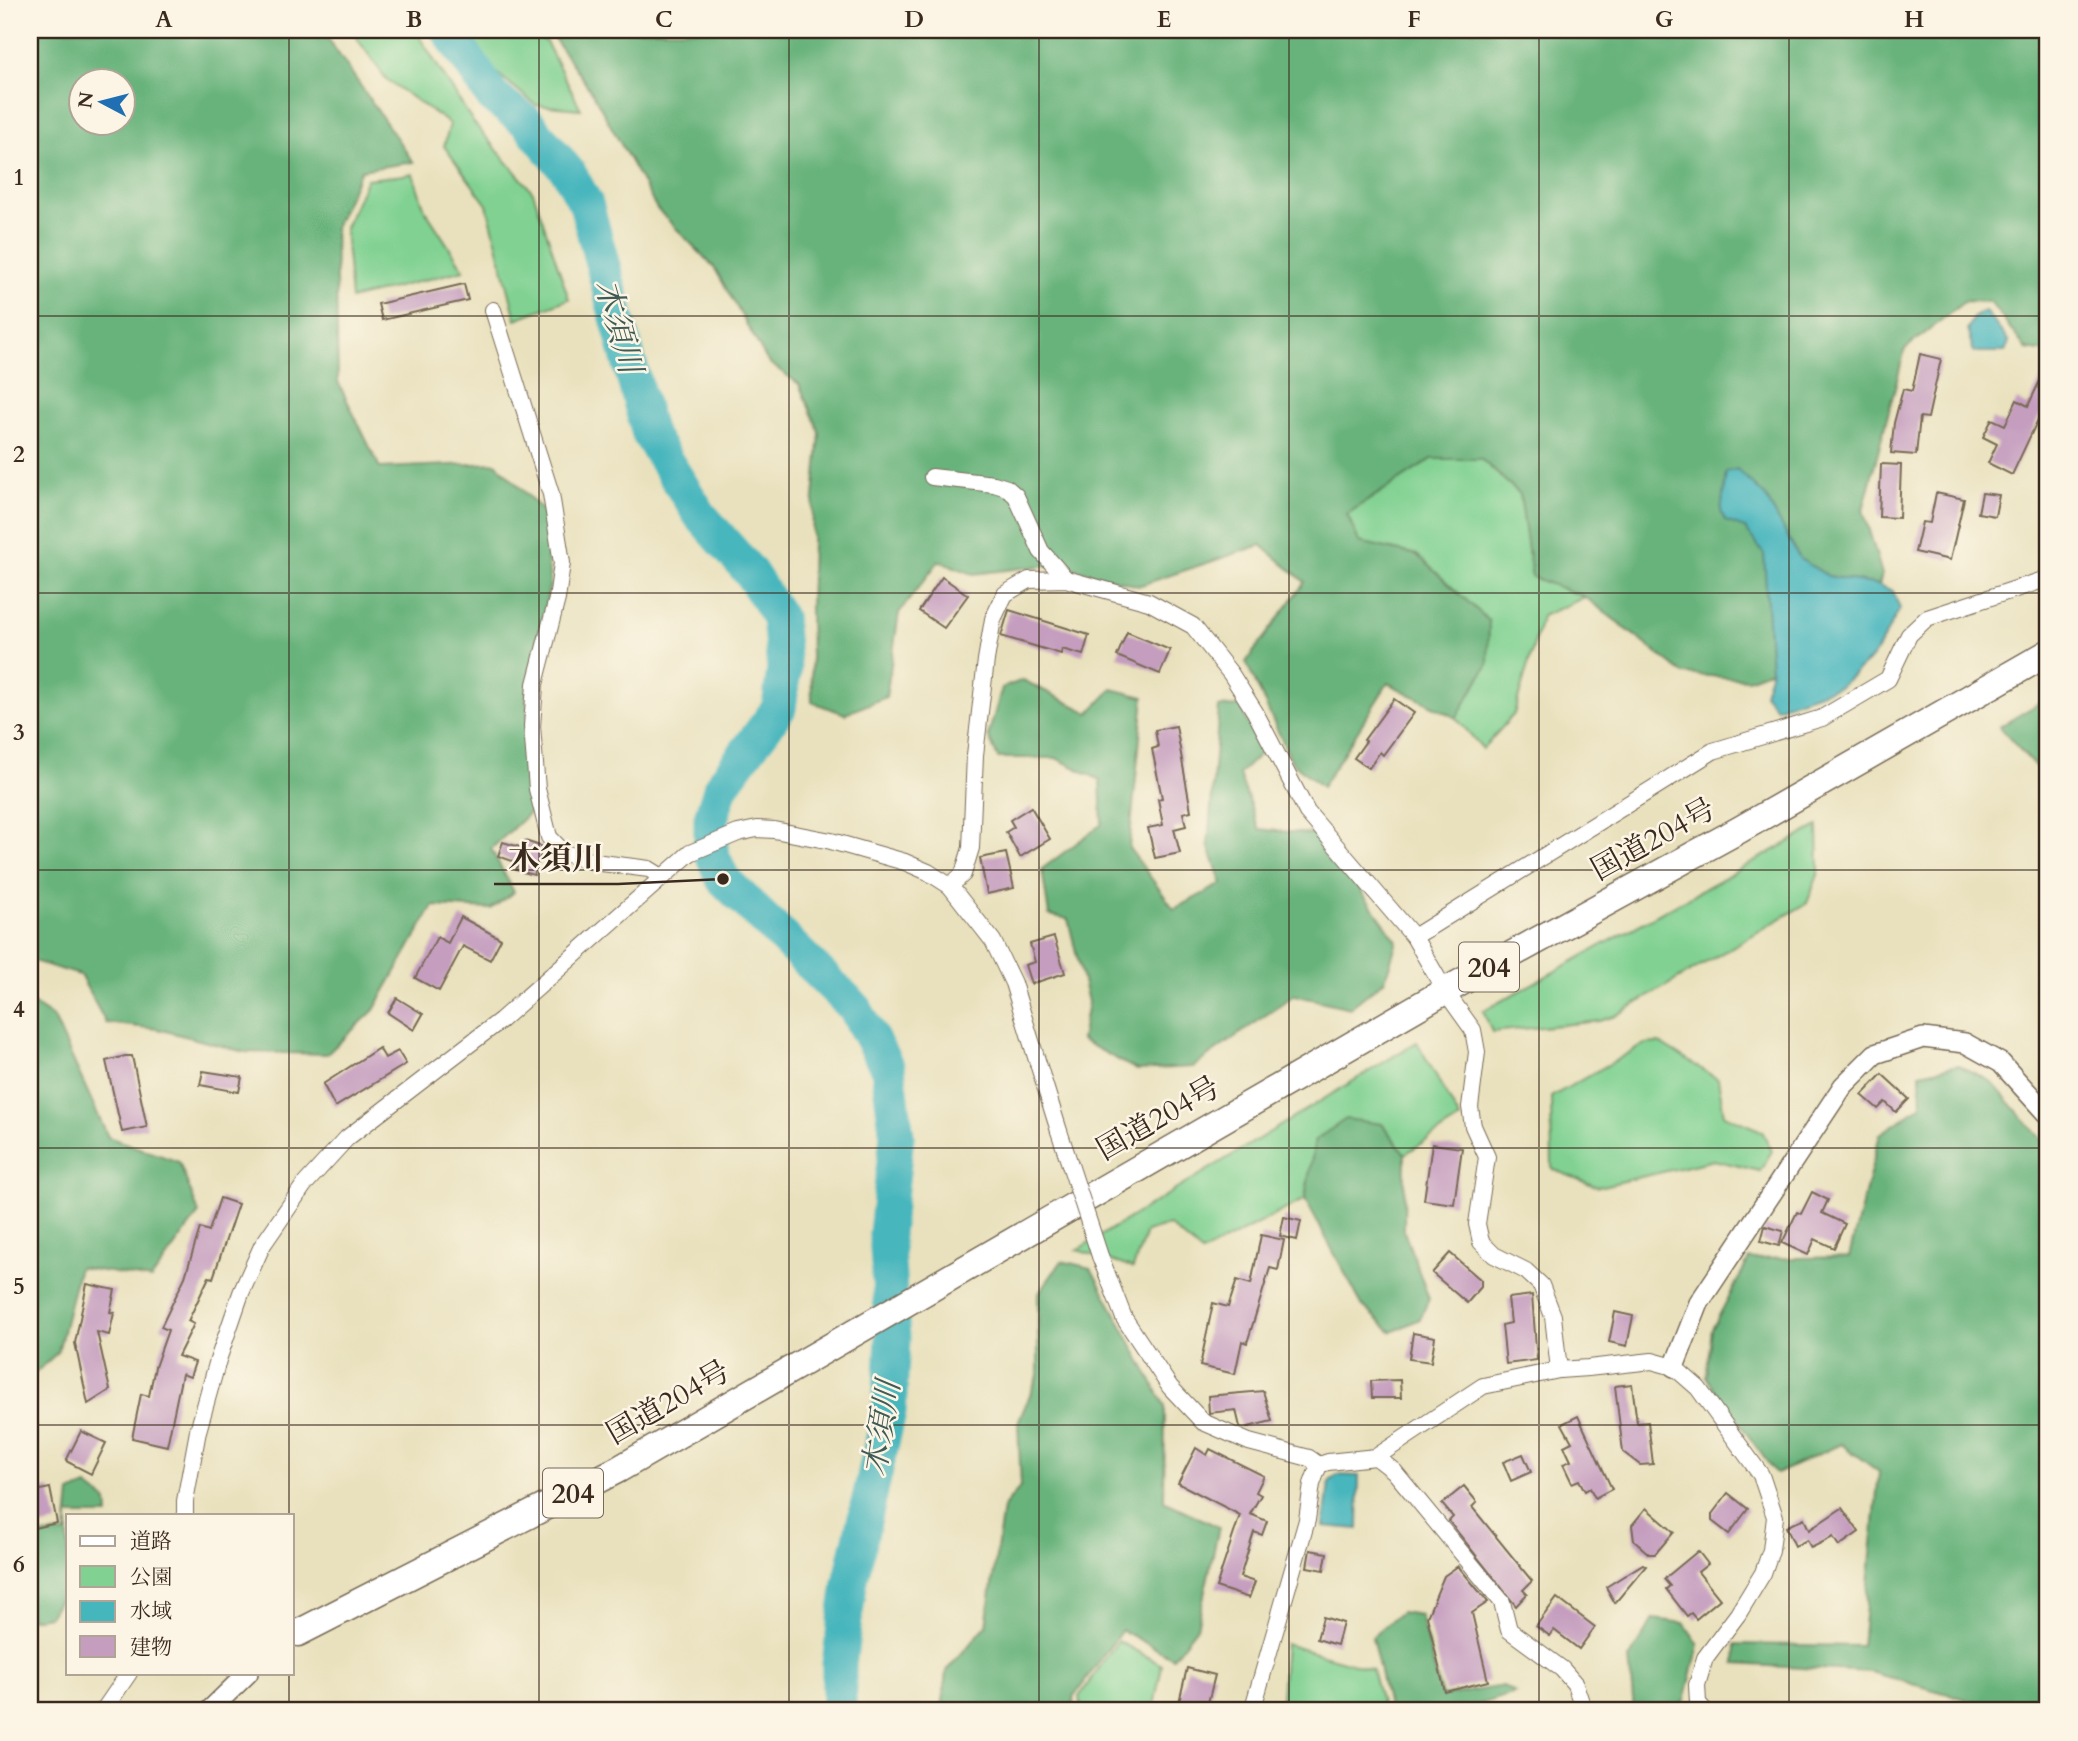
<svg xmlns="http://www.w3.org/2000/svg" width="2078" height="1741" viewBox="0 0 2078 1741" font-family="Cardo,'Noto Serif JP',serif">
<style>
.green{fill:#80d192;stroke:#5e7e58;stroke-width:2}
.forest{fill:#68b37c;stroke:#526e4d;stroke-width:2;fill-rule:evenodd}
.water{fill:#46b6bd;stroke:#40706e;stroke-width:2}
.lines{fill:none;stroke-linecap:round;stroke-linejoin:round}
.river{stroke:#46b6bd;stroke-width:35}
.building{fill:#c59dbf}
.minor-casing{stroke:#786a56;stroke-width:18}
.tertiary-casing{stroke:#786a56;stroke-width:22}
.trunk-casing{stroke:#786a56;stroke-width:29}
.minor{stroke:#fff;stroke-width:16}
.tertiary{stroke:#fff;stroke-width:19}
.trunk{stroke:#fff;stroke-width:26}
.minor-bridge-casing{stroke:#786a56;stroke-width:18;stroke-linecap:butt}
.minor-bridge{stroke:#fff;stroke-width:16}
.grid{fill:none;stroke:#3b2a1e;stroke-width:2;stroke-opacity:0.55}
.labels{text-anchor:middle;stroke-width:5;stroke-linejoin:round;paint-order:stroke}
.shield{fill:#fcf5e5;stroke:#75675a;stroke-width:2}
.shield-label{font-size:28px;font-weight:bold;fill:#3b2a1e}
.street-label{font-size:30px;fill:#3b2a1e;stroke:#fcf5e5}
.water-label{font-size:32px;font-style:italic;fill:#3f5b56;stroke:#fcf5e5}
.leader{fill:none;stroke:#3b2a1e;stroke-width:2.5}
.callout-dot{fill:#3b2a1e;stroke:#fcf5e5;stroke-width:2.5}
.callout-label{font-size:32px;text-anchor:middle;font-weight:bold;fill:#3b2a1e;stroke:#fcf5e5;stroke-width:5;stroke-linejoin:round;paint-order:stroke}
.neatline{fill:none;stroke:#3b2a1e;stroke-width:2.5}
.grid-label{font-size:23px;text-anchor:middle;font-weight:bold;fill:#3b2a1e}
</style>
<rect width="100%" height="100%" fill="#fcf5e5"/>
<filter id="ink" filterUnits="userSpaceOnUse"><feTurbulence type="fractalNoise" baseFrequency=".0143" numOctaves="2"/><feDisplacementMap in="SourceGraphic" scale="14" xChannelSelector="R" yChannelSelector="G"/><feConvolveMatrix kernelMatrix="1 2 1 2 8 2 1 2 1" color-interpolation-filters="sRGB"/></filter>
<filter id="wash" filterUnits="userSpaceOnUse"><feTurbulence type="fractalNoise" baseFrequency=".00686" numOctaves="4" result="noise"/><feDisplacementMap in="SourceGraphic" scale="28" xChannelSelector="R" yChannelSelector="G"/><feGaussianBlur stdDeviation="1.57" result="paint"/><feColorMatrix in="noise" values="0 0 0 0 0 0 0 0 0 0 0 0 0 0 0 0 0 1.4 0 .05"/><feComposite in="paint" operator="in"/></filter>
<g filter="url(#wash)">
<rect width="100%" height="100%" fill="#e9e1bd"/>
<!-- green -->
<g class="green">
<path d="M351 30H415L473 122 533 192 569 299 516 319 487 205 444 146 450 124 387 80Z"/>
<path d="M465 30H530L546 42 581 109 536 105 487 65Z"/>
<path d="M413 174 425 210 464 270 351 299 345 228 367 179Z"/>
<path d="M1432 459H1481L1520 494 1532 577 1585 597 1542 616 1514 714 1483 749 1456 718 1488 664 1417 555 1359 542 1347 514Z"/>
<path d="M1818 826 1819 872 1807 903 1615 1016 1600 1021 1492 1032 1483 1011Z"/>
<path d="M1417 1042 1460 1119 1405 1154 1382 1124 1315 1140 1305 1199 1202 1253 1169 1225 1146 1232 1133 1268 1077 1250Z"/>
<path d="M1659 1043 1718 1079 1724 1115 1762 1131 1772 1151 1760 1171 1714 1160 1598 1187 1552 1169 1551 1097 1645 1044Z"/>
<path d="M1118 1641 1162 1665 1153 1711H1082L1079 1697Z"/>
<path d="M1285 1644 1372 1669 1383 1711H1280Z"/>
</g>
<!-- forest -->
<g class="forest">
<path d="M30 30H322L413 162 361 170 335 227 338 382 380 468 496 463 543 511 550 584 526 690 533 809 491 849 514 892 491 909 433 906 374 1010 327 1054 244 1052 158 1029 106 1023 80 975 30 960ZM80 80H122V122H80Z"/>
<path d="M545 30H2048V352L2026 349 1990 302 1965 301 1905 349 1863 510 1882 574 1879 585 1828 576 1800 559 1765 496 1745 528 1764 554 1771 670 1748 679 1684 674 1585 597 1532 577 1520 494 1481 459H1432L1347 514 1359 542 1417 555 1489 621 1488 664 1456 718 1388 683 1322 787 1292 762 1246 662 1305 582 1261 545 1138 586 1057 564 973 574 939 561 899 613 886 697 845 714 812 702 810 609 813 508 820 433 799 384 768 362 714 267 657 209 593 94 551 34Z"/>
<path d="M1023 680 1089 713 1112 689 1144 697 1129 848 1174 909 1222 884 1208 845 1219 707 1240 706 1261 753 1239 774 1259 829 1320 835 1397 941 1385 980 1350 1008 1294 995 1193 1067 1137 1070 1081 1040 1088 1002 1068 919 1049 915 1042 869 1102 824 1100 780 1056 758H998L988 736 1002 688Z"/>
<path d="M2048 698V780L1999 727Z"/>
<path d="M30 1002 54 1018 108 1137 179 1162 199 1213 151 1279 79 1267 58 1352 30 1378Z"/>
<path d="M1958 1065 1992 1082 2048 1147V1699L2001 1709 1870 1672 1735 1664 1736 1644 1862 1646 1879 1472 1841 1444 1776 1474 1706 1377 1712 1329 1749 1259 1849 1257 1880 1134 1921 1106 1920 1073Z"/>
<path d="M1346 1119 1382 1124 1405 1154 1404 1231 1429 1299 1420 1319 1392 1332 1362 1305 1305 1199 1315 1140Z"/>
<path d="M1062 1261 1091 1268 1165 1406 1164 1501 1219 1527 1197 1627 1173 1658 1122 1630 1073 1698 1075 1711H942L946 1671 986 1626 1003 1508 1021 1486 1018 1423 1038 1376V1294Z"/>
<path d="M87 1486 107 1501 108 1515H68V1586L49 1616 30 1619V1536L66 1533 70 1493Z"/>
<path d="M1401 1612 1420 1615 1442 1696 1503 1686 1515 1693 1459 1711H1389L1372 1637Z"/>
<path d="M1653 1619 1684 1623 1699 1645 1685 1700 1673 1711H1634L1629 1659Z"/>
</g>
<!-- water -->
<g class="water">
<path d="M1985 311 2009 342 2005 352H1974L1967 330 1973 318Z"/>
<path d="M1737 469 1765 496 1800 559 1828 576 1879 585 1893 591 1900 609 1873 657 1840 686 1776 708 1764 694 1771 670 1764 554 1745 528 1725 521 1721 512 1726 472Z"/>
<path d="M1337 1475 1359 1476 1358 1529 1324 1526 1329 1482Z"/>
</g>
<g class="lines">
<!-- river -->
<path class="river" d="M448 30 493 97 527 122 569 173 586 204 649 434 700 515 750 572 779 617 784 668 779 708 721 786 711 818V852L723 879 854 1007 888 1069 897 1136 886 1233 893 1339 889 1412 850 1583 839 1664V1711"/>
</g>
<g id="blocks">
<!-- building -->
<g class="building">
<path d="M464 284 468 300 382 320 378 304Z"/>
<path d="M1920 354 1941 359 1928 418 1920 417 1916 455 1891 453 1894 423 1903 389 1912 391Z"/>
<path d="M2044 372 2048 374V398L2012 475 1988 463 1997 444 1983 437 1992 419 2005 425 2017 400 2028 406Z"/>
<path d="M1881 464 1901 465 1899 518 1879 517Z"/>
<path d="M1936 493 1964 499 1950 560 1915 552 1922 522 1930 523Z"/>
<path d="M1982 493 1999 495 1995 516 1978 513Z"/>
<path d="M942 577 968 595 944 628 919 611Z"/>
<path d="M1009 610 1089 635 1083 655 1062 649 1061 654 1001 636Z"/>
<path d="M1127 632 1170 650 1160 674 1117 656Z"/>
<path d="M1394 699 1414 713 1383 755 1380 752 1369 768 1354 758 1366 741 1364 740Z"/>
<path d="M1176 726 1191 811 1183 813 1186 826 1174 829 1180 853 1155 858 1148 828 1163 825 1158 799 1162 798 1152 749 1158 747 1155 730Z"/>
<path d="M1031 807 1050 839 1020 857 1006 832 1014 827 1010 820Z"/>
<path d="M525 841 543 847 534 875 516 870 518 863 498 856 503 842 523 848Z"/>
<path d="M1006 853 1014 888 987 894 980 858Z"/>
<path d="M461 917 501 939 490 960 463 946 439 991 415 978 437 937 448 943Z"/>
<path d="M1054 937 1065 973 1031 984 1025 965 1035 962 1030 944Z"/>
<path d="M397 998 423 1014 414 1030 388 1013Z"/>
<path d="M379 1048 385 1058 398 1051 406 1064 335 1107 323 1084Z"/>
<path d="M125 1056H132L147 1127 122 1132 106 1061Z"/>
<path d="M203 1071 242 1077 239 1092 200 1085Z"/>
<path d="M1882 1074 1909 1099 1896 1112 1885 1102 1878 1109 1862 1095Z"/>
<path d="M1432 1144 1462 1148 1454 1204 1424 1200Z"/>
<path d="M1812 1192 1828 1200 1822 1213 1845 1224 1834 1248 1815 1239 1808 1255 1782 1243 1797 1212 1801 1214Z"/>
<path d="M220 1198 238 1204 213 1278 209 1277 188 1321 194 1324 178 1356 195 1362 190 1377 182 1374 167 1446 132 1438 141 1394 149 1396 155 1367 168 1330 161 1327 185 1277 200 1228 209 1231Z"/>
<path d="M1284 1217 1301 1221 1297 1240 1280 1236Z"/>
<path d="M1765 1226 1783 1231 1779 1246 1761 1241Z"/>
<path d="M1261 1235 1284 1240 1278 1270 1270 1268 1247 1343 1242 1341 1235 1374 1200 1366 1213 1303 1228 1307 1237 1280 1251 1284Z"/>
<path d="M1450 1253 1481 1280V1287L1467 1303 1432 1273Z"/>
<path d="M87 1284 115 1290 110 1312 114 1313 109 1335 97 1332 110 1390 88 1404 75 1343Z"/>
<path d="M1532 1295 1537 1360 1506 1364 1502 1325 1511 1323 1508 1298Z"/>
<path d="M1615 1312 1633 1316 1627 1346 1609 1342Z"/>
<path d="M1413 1333 1435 1337 1431 1362 1409 1359Z"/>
<path d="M1400 1380 1401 1398H1372L1371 1381Z"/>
<path d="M1632 1384 1637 1423 1648 1422 1653 1464 1640 1465 1623 1452 1615 1386Z"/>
<path d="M1263 1391 1272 1421 1244 1428 1240 1427 1236 1410 1209 1413 1208 1396Z"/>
<path d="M1578 1416 1612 1489 1595 1498 1590 1488 1585 1491 1579 1480 1572 1483 1563 1464 1571 1461 1564 1446 1572 1442 1562 1424Z"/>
<path d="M81 1431 106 1443 91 1474 66 1461Z"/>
<path d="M1196 1448 1207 1455 1210 1449 1264 1476 1256 1492 1261 1495 1250 1514 1267 1521 1262 1535 1254 1532 1240 1577 1255 1582 1249 1598 1216 1587 1240 1515 1178 1483Z"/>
<path d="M1523 1454 1531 1472 1511 1481 1503 1462Z"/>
<path d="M1464 1486 1477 1502 1472 1507 1532 1581 1523 1590 1527 1594 1516 1606 1449 1521 1453 1517 1442 1504Z"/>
<path d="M50 1488 57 1523 34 1528 30 1492Z"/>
<path d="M1728 1493 1748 1509 1729 1534 1712 1521V1514Z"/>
<path d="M1646 1508 1674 1532 1655 1554H1649L1634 1541 1632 1525Z"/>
<path d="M1842 1508 1859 1532 1839 1546 1833 1537 1811 1548 1807 1540 1795 1546 1786 1527 1804 1518 1809 1530Z"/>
<path d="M1310 1550 1327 1553 1324 1570 1307 1567Z"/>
<path d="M1698 1551 1708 1564 1698 1572 1720 1599 1696 1619 1691 1613 1687 1616 1666 1589 1670 1586 1664 1579Z"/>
<path d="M1643 1564 1646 1566 1615 1603 1606 1587Z"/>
<path d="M1458 1566 1488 1602 1472 1613 1488 1681 1445 1692 1427 1617 1444 1576Z"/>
<path d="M1557 1598 1595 1627 1579 1649 1554 1630 1550 1636 1536 1626Z"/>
<path d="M1323 1617 1343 1623 1337 1645 1317 1639Z"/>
<path d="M1187 1668 1215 1675 1206 1711H1177Z"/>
</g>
</g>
</g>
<g filter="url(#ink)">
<use href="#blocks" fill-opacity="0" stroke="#786a56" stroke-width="2"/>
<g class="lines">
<!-- minor casing -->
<g class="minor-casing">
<g id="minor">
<path d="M493 310 551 494 562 563 557 599 535 684 532 726 537 789 549 837 564 853 594 862 649 869 662 877"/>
<path d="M932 477 994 484 1007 488 1016 496 1041 551 1066 579"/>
<path d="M950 886 963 874 971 848 975 755 986 660 993 619 1005 594 1029 580 1066 579 1149 602 1193 626 1231 674 1255 712 1307 812 1414 937 1445 991 1473 1030 1477 1052 1470 1107 1473 1126 1487 1157 1477 1224 1481 1242 1494 1255 1526 1271 1541 1285 1553 1316 1559 1370"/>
<path d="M1414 937 1713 751 1822 718 1888 679 1909 635 1927 618 2043 580 2048 575"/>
<path d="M1100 1256 1124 1318 1170 1387 1203 1422 1249 1442 1309 1458 1319 1465"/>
<path d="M1376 1457 1394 1471 1502 1602 1509 1630 1562 1669 1575 1684 1584 1711"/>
<path d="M185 1515V1501L198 1431 218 1360 241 1293 262 1246 304 1185 347 1138 501 1020 690 853 738 833 757 829 774 830 831 841 905 862 928 872 950 886 993 941 1013 983 1059 1131"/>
<path d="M103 1711 129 1673"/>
<path d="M1252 1711 1307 1520 1312 1484 1319 1465 1328 1462 1376 1457 1483 1386 1559 1370 1588 1368 1652 1361 1674 1367 1698 1388 1761 1475 1775 1517 1771 1550 1763 1573 1738 1614 1705 1658 1697 1685 1698 1703 1705 1711"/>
</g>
</g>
<!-- tertiary casing -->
<g class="tertiary-casing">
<g id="tertiary">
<path d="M1674 1367 1699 1303 1843 1086 1875 1054 1923 1038 1965 1043 2001 1063 2048 1115"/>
<path d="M209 1711 248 1673"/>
</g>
</g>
<!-- trunk casing -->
<g class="trunk-casing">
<path id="trunk" d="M298 1633 619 1469 1445 991 1739 830 2048 653"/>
</g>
<!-- minor -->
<use href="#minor" class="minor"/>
<!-- tertiary -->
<use href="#tertiary" class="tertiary"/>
<!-- trunk -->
<use href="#trunk" class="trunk"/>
<!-- minor-bridge casing -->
<g class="minor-bridge-casing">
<path id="minor-bridge" d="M1059 1131 1100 1256"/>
</g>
<!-- minor-bridge -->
<use href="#minor-bridge" class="minor-bridge"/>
</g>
</g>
<!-- grid -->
<path class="grid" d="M289 30V1515M539 30V1711M789 30V1711M1039 30V1711M1289 30V1711M1539 30V1711M1789 30V1711M30 316H2048M30 593H2048M30 870H2048M30 1148H2048M30 1425H2048M289 1673V1711"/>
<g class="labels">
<!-- shield labels -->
<g class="shield">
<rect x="1459" y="942.5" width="60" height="49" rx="5"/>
<rect x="543" y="1468.5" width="60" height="49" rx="5"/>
</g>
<g class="shield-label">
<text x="1489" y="977">204</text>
<text x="573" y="1503">204</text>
</g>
<!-- street labels -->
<g class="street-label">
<text transform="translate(1653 839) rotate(-29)" y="10">国道204号</text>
<text transform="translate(1158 1118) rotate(-30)" y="10">国道204号</text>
<text transform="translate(668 1402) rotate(-30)" y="10">国道204号</text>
</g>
<!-- water labels -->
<g class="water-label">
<text transform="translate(619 326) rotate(74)" y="11">木須川</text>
<text transform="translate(881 1428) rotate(-81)" y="11">木須川</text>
</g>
</g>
<!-- callouts -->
<path class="leader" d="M723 879L618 884H494"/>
<circle class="callout-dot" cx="723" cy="879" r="7"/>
<g class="callout-label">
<text x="556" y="869">木須川</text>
</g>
<!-- margin -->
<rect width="2078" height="1741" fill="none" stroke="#fcf5e5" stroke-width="77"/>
<!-- legend -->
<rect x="66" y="1514" width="228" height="161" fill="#fcf5e5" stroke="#afa495" stroke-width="2"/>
<rect x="80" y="1536" width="35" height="10" fill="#ffffff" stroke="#afa495" stroke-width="2"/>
<text x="130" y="1548" font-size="21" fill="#3b2a1e">道路</text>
<rect x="80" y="1566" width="35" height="21" fill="#80d192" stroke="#afa495" stroke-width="2"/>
<text x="130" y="1584" font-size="21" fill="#3b2a1e">公園</text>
<rect x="80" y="1601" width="35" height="21" fill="#46b6bd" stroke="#afa495" stroke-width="2"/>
<text x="130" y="1618" font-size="21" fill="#3b2a1e">水域</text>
<rect x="80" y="1636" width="35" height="21" fill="#c59dbf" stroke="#afa495" stroke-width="2"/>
<text x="130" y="1654" font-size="21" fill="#3b2a1e">建物</text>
<!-- north arrow -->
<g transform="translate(102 102) rotate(277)"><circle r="33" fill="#fcf5e5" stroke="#afa495" stroke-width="2"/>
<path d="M0-5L12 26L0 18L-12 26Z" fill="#1f6fb2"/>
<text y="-10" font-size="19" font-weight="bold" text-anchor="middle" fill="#3b2a1e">N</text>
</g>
<rect x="38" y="38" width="2001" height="1664" class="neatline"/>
<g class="grid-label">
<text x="164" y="27">A</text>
<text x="414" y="27">B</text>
<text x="664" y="27">C</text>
<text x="914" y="27">D</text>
<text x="1164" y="27">E</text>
<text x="1414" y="27">F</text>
<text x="1664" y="27">G</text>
<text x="1914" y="27">H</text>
<text x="19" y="185">1</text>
<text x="19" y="462">2</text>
<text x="19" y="740">3</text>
<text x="19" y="1017">4</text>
<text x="19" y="1294">5</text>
<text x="19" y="1572">6</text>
</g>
</svg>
